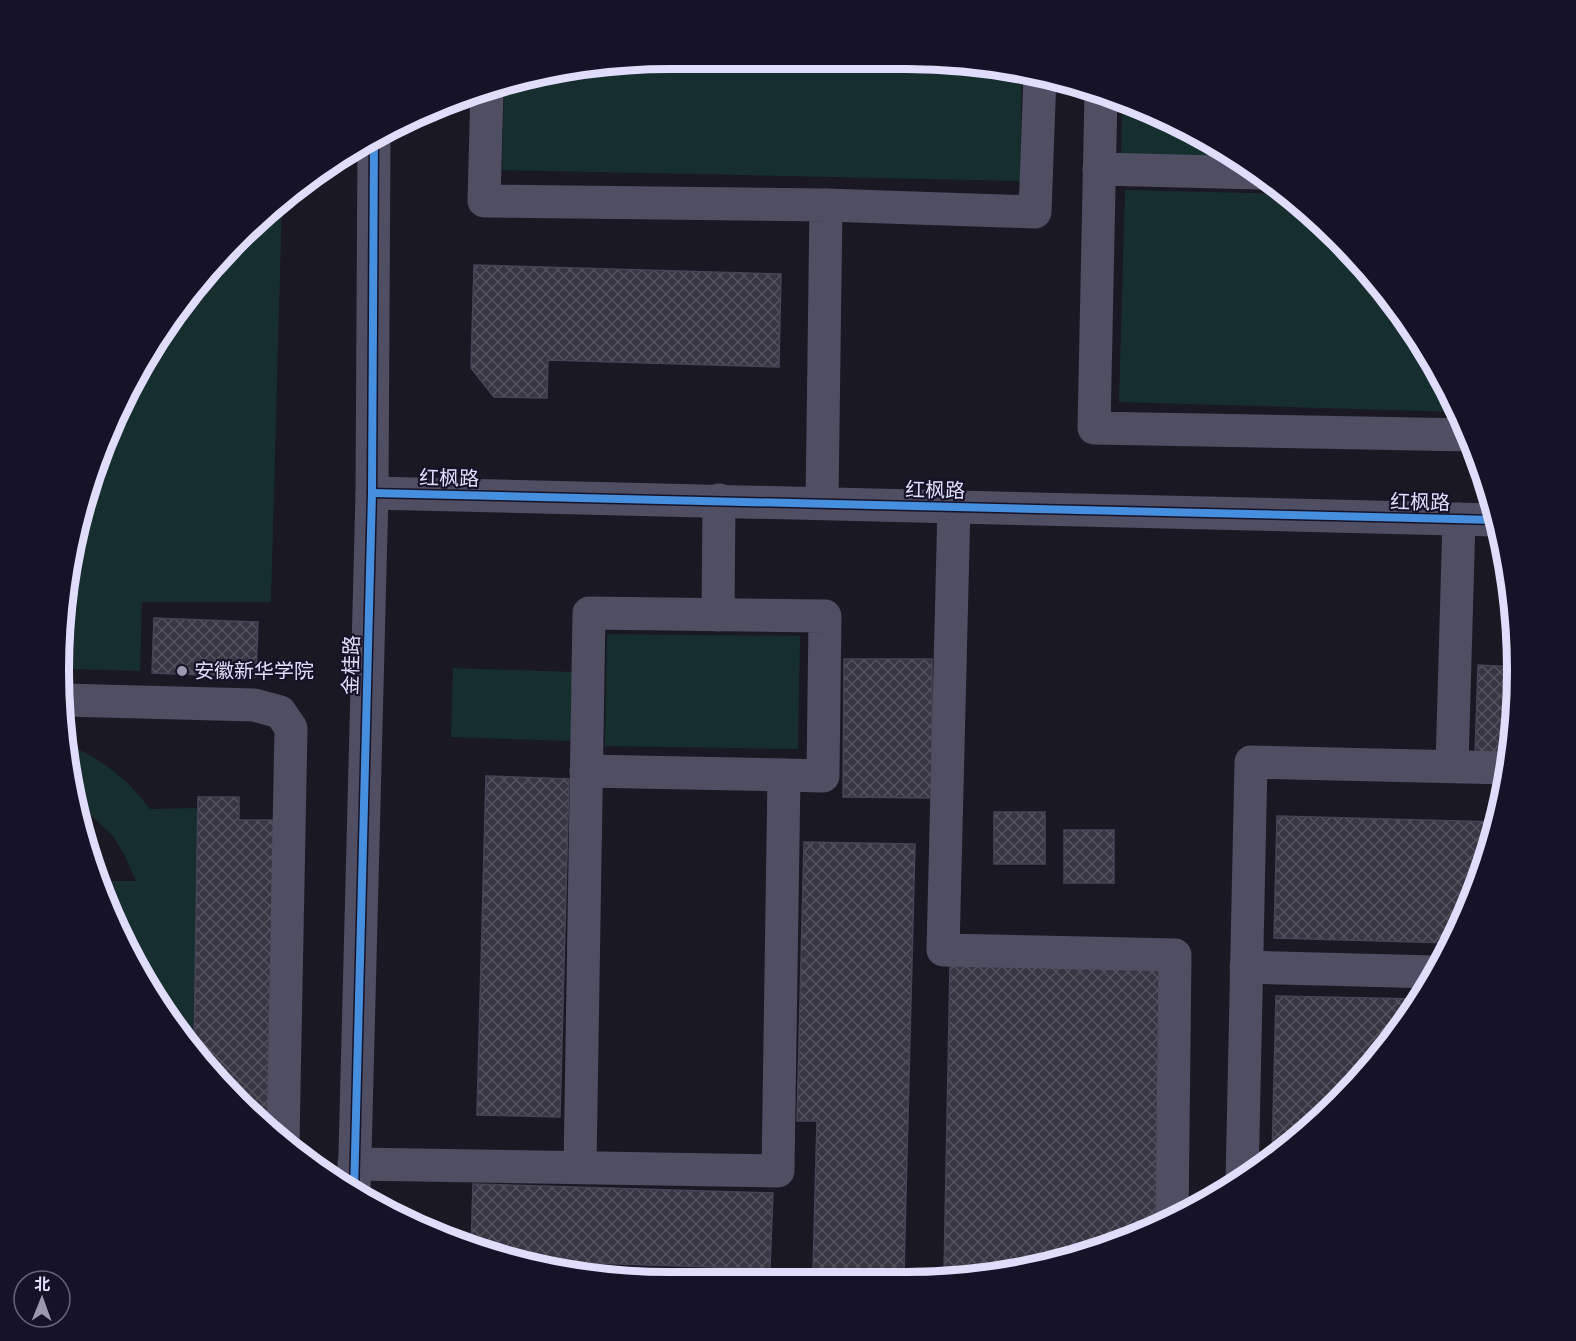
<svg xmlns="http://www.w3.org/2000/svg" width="1576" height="1341" viewBox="0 0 1576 1341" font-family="'Golos Text','Noto Sans SC',sans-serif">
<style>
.grass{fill:#172e2e}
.building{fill:url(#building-cross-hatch);stroke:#474356;stroke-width:1.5}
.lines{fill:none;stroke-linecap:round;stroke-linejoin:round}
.minor{stroke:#4f4e63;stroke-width:33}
.cycleway-casing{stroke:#161328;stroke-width:11}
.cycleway{stroke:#468fdf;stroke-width:8}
.poi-dot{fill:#9b98b0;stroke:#161328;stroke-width:2}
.labels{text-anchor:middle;stroke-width:4.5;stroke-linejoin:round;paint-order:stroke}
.street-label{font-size:20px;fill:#e0ddfc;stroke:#161328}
.poi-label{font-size:20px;fill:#e0ddfc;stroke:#161328;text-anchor:start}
.rim{fill:none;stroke:#e0ddfc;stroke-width:8}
</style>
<defs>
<pattern id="building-cross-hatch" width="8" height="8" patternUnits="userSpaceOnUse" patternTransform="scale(1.5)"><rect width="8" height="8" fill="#393644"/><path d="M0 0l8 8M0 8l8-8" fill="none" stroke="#555360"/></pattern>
</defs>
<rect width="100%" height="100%" fill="#1a1823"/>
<!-- grass -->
<g class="grass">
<path d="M671 59 985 64 1022 71 1020 181 502 170 504 83Z"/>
<path d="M1122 101 1176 121 1224 152V160L1121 159Z"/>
<path d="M1125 190 1289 194 1338 238 1415 331 1458 412 1119 402Z"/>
<path d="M282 200 271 602H142L140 671 64 669V591L105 437 162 330 267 210Z"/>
<path d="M607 634 800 636 798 749 605 746Z"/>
<path d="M453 668 574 672 572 741 451 737Z"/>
<path d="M64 743C99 757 127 778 150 809L198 808 193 1047 162 1011 105 904 99 881H136L124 854 112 835 78 803Z"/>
</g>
<!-- building -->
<g class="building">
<path d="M474 265 781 274 779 367 548 360 547 398 494 397 471 368Z"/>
<path d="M154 618 258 622 256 677 152 673Z"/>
<path d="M844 659H932V798L843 797Z"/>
<path d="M1478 665 1517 667 1509 755 1475 754Z"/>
<path d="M486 776 569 779 560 1117 477 1115Z"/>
<path d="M198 797H239V820H277L267 1130 194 1047Z"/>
<rect x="994" y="812" width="51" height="52"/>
<path d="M1277 816 1496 822 1471 905 1451 943 1274 938Z"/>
<rect x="1064" y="830" width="50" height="53"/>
<path d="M804 842 915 844 904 1272 813 1270 817 1121H797Z"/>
<path d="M950 965 1166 969 1161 1224 1139 1236 1025 1271 979 1275H944Z"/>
<path d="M1276 996 1420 999 1414 1011 1338 1103 1272 1158Z"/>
<path d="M473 1184 773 1193 770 1269 529 1261 474 1250 471 1249Z"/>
</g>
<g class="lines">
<!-- minor -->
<g class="minor">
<path d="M487 89 484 201 826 205 822 503"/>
<path d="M1101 93 1094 428 1470 435"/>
<path d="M1099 169 1259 173"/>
<path d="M826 205 1035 212 1040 75"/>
<path d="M372 493 1496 520"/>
<path d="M954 506 943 950 1175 955 1172 1219"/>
<path d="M718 615 719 500"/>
<path d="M64 700 254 705 280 712 291 728 283 1142"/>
<path d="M1452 766 1459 519"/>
<path d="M586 771 784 775"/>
<path d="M1246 967 1435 972"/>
<path d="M354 1164 778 1171 784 775 823 776 825 616 589 613 580 1167"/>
<path d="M1242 1182 1251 762 1508 768"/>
<path d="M354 1193 372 493 374 139"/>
</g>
<!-- cycleway casing -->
<g class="cycleway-casing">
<g id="cycleway">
<path d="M372 493 1496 520"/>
<path d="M354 1193 372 493 374 139"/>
</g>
</g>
<!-- cycleway -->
<use href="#cycleway" class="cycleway"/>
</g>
<!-- markers -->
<circle class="poi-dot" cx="182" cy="671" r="6"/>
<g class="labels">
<!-- street labels -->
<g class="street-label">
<text transform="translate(449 478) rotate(1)" y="7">红枫路</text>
<text transform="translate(935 490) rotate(1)" y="7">红枫路</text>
<text transform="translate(1420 502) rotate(1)" y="7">红枫路</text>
<text transform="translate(351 665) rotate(-88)" y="7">金桂路</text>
</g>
<!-- poi labels -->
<g class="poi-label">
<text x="194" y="678">安徽新华学院</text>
</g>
</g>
<!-- crop -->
<path d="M0 0H1576V1341H0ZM670 69H906A601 601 0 0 1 1507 670V671A601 601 0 0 1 906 1272H670A601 601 0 0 1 69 671V670A601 601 0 0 1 670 69Z" fill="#161328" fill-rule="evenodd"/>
<path class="rim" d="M670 69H906A601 601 0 0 1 1507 670V671A601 601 0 0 1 906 1272H670A601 601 0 0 1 69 671V670A601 601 0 0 1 670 69Z"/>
<!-- north arrow -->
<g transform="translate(42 1299) rotate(1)"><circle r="28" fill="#161328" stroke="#67647d" stroke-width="1.5"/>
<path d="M0-4.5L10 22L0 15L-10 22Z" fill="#9b98b0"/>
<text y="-9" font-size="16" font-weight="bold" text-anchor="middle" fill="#e0ddfc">北</text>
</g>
</svg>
